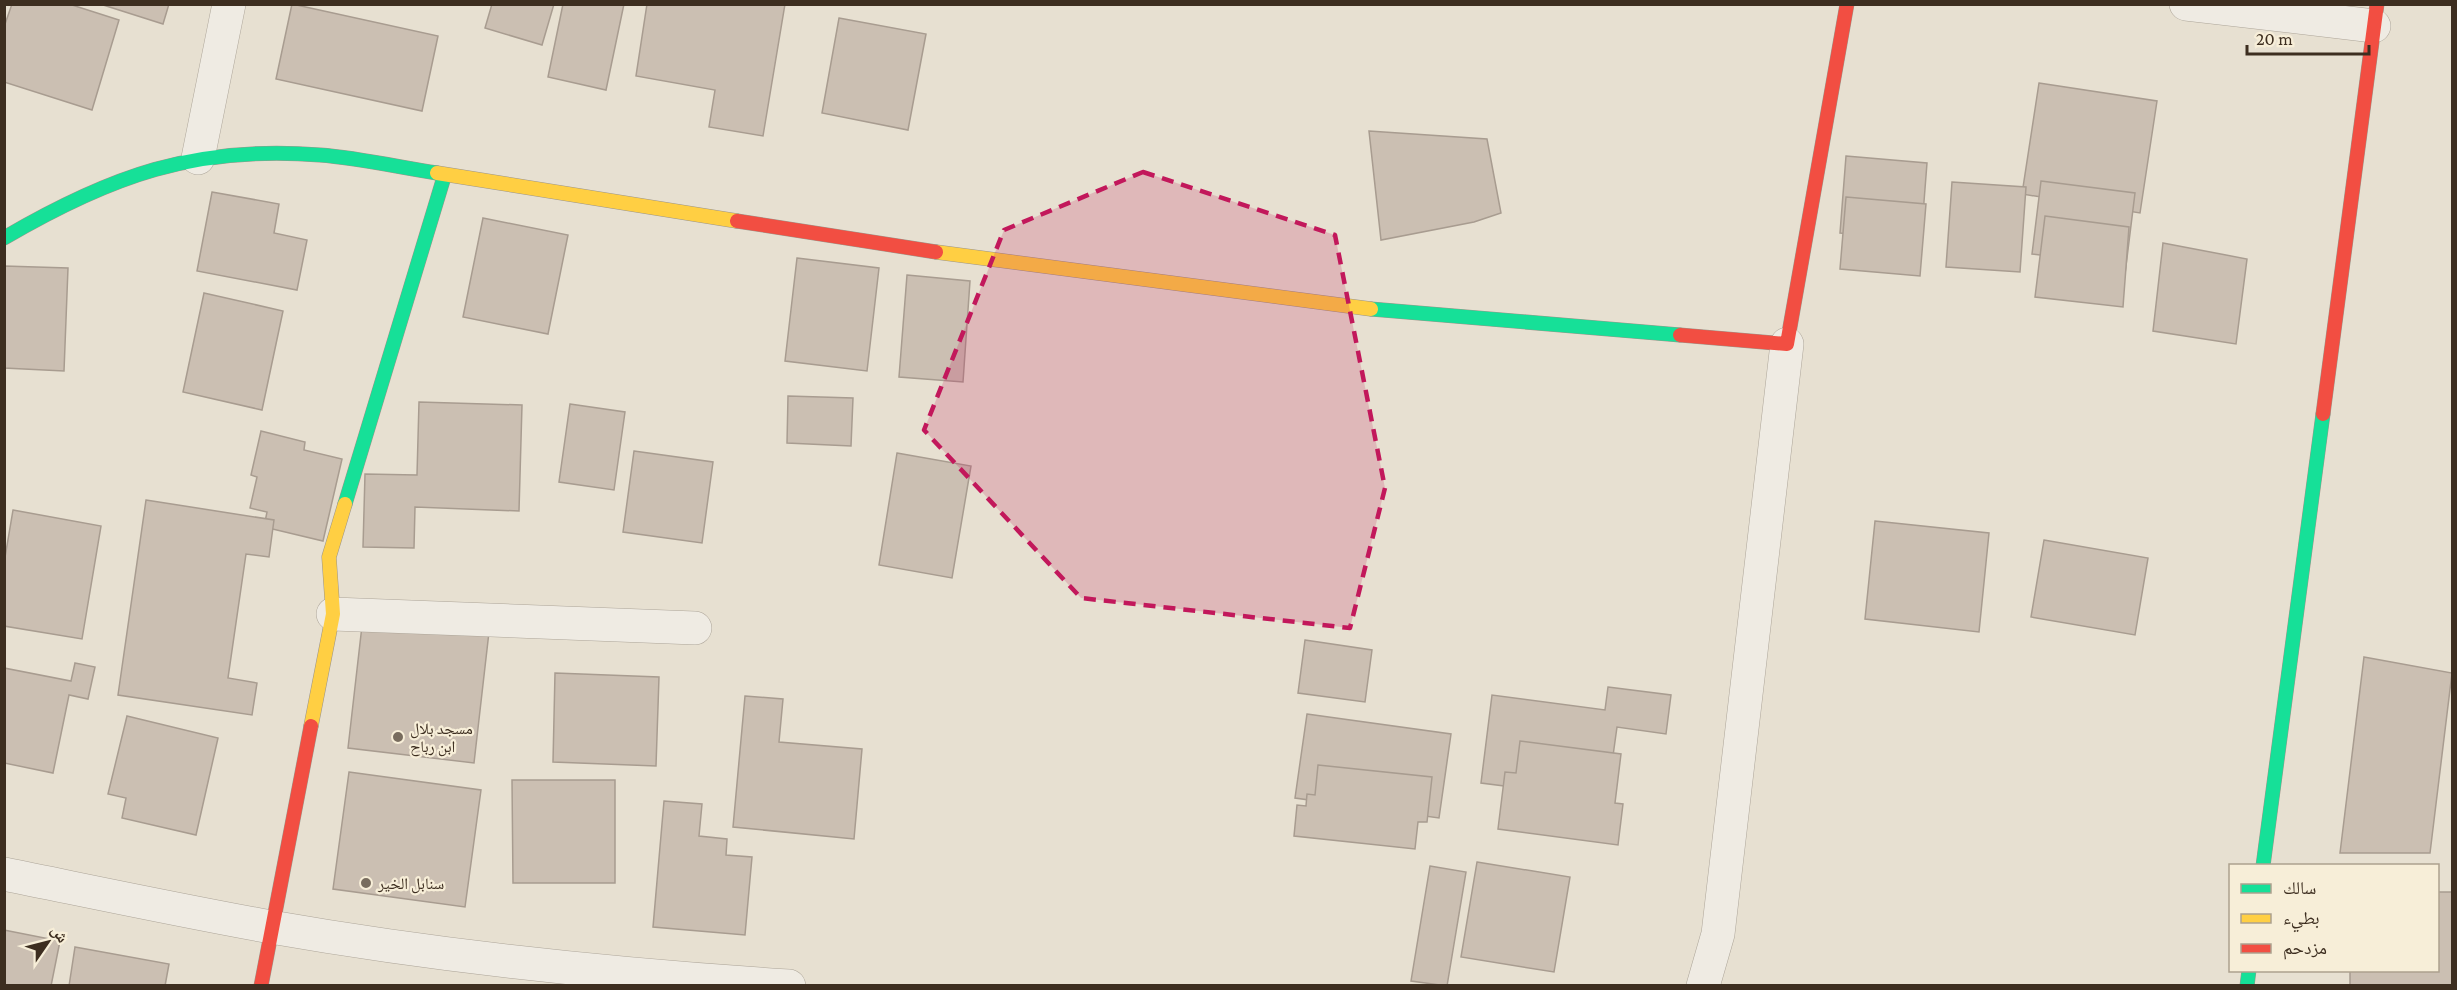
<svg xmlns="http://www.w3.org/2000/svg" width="2457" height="990" viewBox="0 0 2457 990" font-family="'Crimson Pro','Noto Naskh Arabic',serif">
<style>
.building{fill:#cbbfb2;stroke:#a89c90;stroke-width:1.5}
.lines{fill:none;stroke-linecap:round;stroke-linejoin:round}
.street-casing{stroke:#ada599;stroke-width:34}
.fast-casing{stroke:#9c958a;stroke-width:15}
.slow-casing{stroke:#9c958a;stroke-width:15}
.jam-casing{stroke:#9c958a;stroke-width:15}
.street{stroke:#efebe3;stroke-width:33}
.fast{stroke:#16e098;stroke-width:14}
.slow{stroke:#ffcf43;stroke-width:14}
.jam{stroke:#f24e42;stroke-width:14}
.marked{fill:#c2185b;fill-opacity:0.2;stroke:#c2185b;stroke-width:4.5;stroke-dasharray:12 8;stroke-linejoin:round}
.poi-dot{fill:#786c5e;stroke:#f7eed8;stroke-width:2}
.labels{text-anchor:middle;stroke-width:4.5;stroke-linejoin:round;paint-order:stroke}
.poi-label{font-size:16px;fill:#3d2e20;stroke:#f7eed8;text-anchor:start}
</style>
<rect width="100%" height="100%" fill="#e7e0d1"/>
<!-- building -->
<g class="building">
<path d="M12 4H69L119 20 92 110 4 82V27Z"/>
<path d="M100 4H169L163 24Z"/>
<path d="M292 4 438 36 422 111 276 79Z"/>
<path d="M492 4H554L542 45 485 28Z"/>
<path d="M563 4H624L606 90 548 77Z"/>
<path d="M647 4H785L763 136 709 127 715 90 636 76Z"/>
<path d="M839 18 926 34 908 130 822 113Z"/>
<path d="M2039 83 2157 101 2140 213 2022 194Z"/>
<path d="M1369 131 1487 139 1501 213 1474 222 1381 240Z"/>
<path d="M1846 156 1927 163 1921 240 1897 238 1899 207 1878 205 1876 236 1840 233Z"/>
<path d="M2041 181 2135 193 2125 274 2090 270 2096 228 2077 225 2072 259 2032 254Z"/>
<path d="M1952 182 2026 187 2020 272 1946 267Z"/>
<path d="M212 192 279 204 274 233 307 240 297 290 197 271Z"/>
<path d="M1846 197 1926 204 1920 276 1840 269Z"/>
<path d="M2045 216 2129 227 2123 307 2035 297Z"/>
<path d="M483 218 568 235 548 334 463 317Z"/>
<path d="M2163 243 2247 259 2236 344 2153 331Z"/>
<path d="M797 258 879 268 867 371 785 361Z"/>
<path d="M4 266 68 268 64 371 4 368Z"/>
<path d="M907 275 970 281 963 382 899 377Z"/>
<path d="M204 293 283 311 262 410 183 392Z"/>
<path d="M788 396 853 398 851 446 787 443Z"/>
<path d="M419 402 522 405 519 511 415 507 414 548 363 547 365 474 417 475Z"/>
<path d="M570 404 625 412 614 490 559 482Z"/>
<path d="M261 431 305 442 304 450 342 459 323 541 264 527 267 512 250 508 257 477 251 475Z"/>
<path d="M634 451 713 462 702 543 623 532Z"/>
<path d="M897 453 971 466 952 578 879 565Z"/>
<path d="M146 500 274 520 269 557 246 554 228 678 257 683 252 715 118 695Z"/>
<path d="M13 510 101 526 82 639 4 626V563Z"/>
<path d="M1875 521 1989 533 1979 632 1865 619Z"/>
<path d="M2044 540 2148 558 2135 635 2031 617Z"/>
<path d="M363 617 489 632 474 763 348 748Z"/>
<path d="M1305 640 1372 650 1365 702 1298 693Z"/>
<path d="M2364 657 2452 673 2430 853H2340Z"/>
<path d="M75 663 95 667 88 699 69 695 53 773 4 763V668L71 681Z"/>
<path d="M555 673 659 677 656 766 553 762Z"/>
<path d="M1608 687 1671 695 1666 734 1617 727 1607 799 1481 783 1492 695 1605 710Z"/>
<path d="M745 696 783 699 779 742 862 749 854 839 733 827Z"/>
<path d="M1307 714 1451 734 1439 818 1295 798Z"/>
<path d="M127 716 218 738 196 835 122 818 126 798 108 794Z"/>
<path d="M1520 741 1621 754 1615 803 1623 804 1618 845 1498 829 1505 772 1516 773Z"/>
<path d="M1318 765 1432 777 1427 822H1418L1415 849 1294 836 1297 805 1306 806 1307 794 1315 795Z"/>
<path d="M349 772 481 790 465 907 333 889Z"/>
<path d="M512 780H615V883H513Z"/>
<path d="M664 801 702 804 699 836 727 839 726 855 752 857 745 935 653 927Z"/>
<path d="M1477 862 1570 877 1554 972 1461 957Z"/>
<path d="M1430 866 1466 872 1447 986 1411 981Z"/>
<path d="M2438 892H2452V986H2350V970H2438Z"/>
<path d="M4 930 60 941 51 986H4Z"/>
<path d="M75 947 169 964 165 986H69Z"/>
</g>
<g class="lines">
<!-- street casing -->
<g class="street-casing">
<g id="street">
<path d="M2186 4 2374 26"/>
<path d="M198 158 229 4"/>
<path d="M333 614 695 628"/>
<path d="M4 874C93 892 182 911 271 927 442 957 616 975 789 986"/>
<path d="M1703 986 1718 934 1787 344"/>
</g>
</g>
<!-- fast casing -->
<g class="fast-casing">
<g id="fast">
<path d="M4 238C110 176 195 145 320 155 359 158 398 167 437 173"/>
<path d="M1371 309 1680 335"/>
<path d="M345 504 444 177"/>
<path d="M2263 866 2323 414"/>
<path d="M2247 986 2249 970"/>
</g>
</g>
<!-- slow casing -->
<g class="slow-casing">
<g id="slow">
<path d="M437 173 737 221"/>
<path d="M936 252 1371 309"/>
<path d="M311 726 333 614 329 557 345 504"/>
</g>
</g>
<!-- jam casing -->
<g class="jam-casing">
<g id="jam">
<path d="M737 221 936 252"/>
<path d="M1680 335 1787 344 1847 4"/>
<path d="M2323 414 2377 4"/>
<path d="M261 986 311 726"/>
</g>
</g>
<!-- street -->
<use href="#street" class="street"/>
<!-- fast -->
<use href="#fast" class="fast"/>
<!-- slow -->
<use href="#slow" class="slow"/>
<!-- jam -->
<use href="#jam" class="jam"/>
</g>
<!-- marked area -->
<path class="marked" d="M1143 172 1335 235 1385 488 1350 628 1081 598 924 430 1004 230Z"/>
<!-- markers -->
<g class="poi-dot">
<circle cx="398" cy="737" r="6"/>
<circle cx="366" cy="883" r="6"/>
</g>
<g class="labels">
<!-- poi labels -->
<g class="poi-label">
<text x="410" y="734">مسجد بلال<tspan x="410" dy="18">ابن رباح</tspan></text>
<text x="378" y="889">سنابل الخير</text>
</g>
</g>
<!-- border -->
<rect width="2457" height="990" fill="none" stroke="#3d2e20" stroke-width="12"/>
<!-- legend -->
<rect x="2229" y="864" width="210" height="108" fill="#f7eed8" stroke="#ada18e" stroke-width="1.5"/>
<rect x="2241" y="884" width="30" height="9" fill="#16e098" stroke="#ada18e" stroke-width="1.5"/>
<text x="2283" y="894" font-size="18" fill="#3d2e20">سالك</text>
<rect x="2241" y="914" width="30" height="9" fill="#ffcf43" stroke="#ada18e" stroke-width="1.5"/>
<text x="2283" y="924" font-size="18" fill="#3d2e20">بطيء</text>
<rect x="2241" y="944" width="30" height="9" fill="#f24e42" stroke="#ada18e" stroke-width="1.5"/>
<text x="2283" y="954" font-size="18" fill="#3d2e20">مزدحم</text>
<!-- north arrow -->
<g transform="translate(48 942) rotate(55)" stroke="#f7eed8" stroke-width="4.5" paint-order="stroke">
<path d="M0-4.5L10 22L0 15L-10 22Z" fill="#3d2e20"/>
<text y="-9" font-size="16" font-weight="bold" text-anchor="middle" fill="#3d2e20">ش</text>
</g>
<!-- scale -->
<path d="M2247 45v9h122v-9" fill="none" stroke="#3d2e20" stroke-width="3"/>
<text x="2256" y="45" font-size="18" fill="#3d2e20" stroke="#f7eed8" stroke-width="4.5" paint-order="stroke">20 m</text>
</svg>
